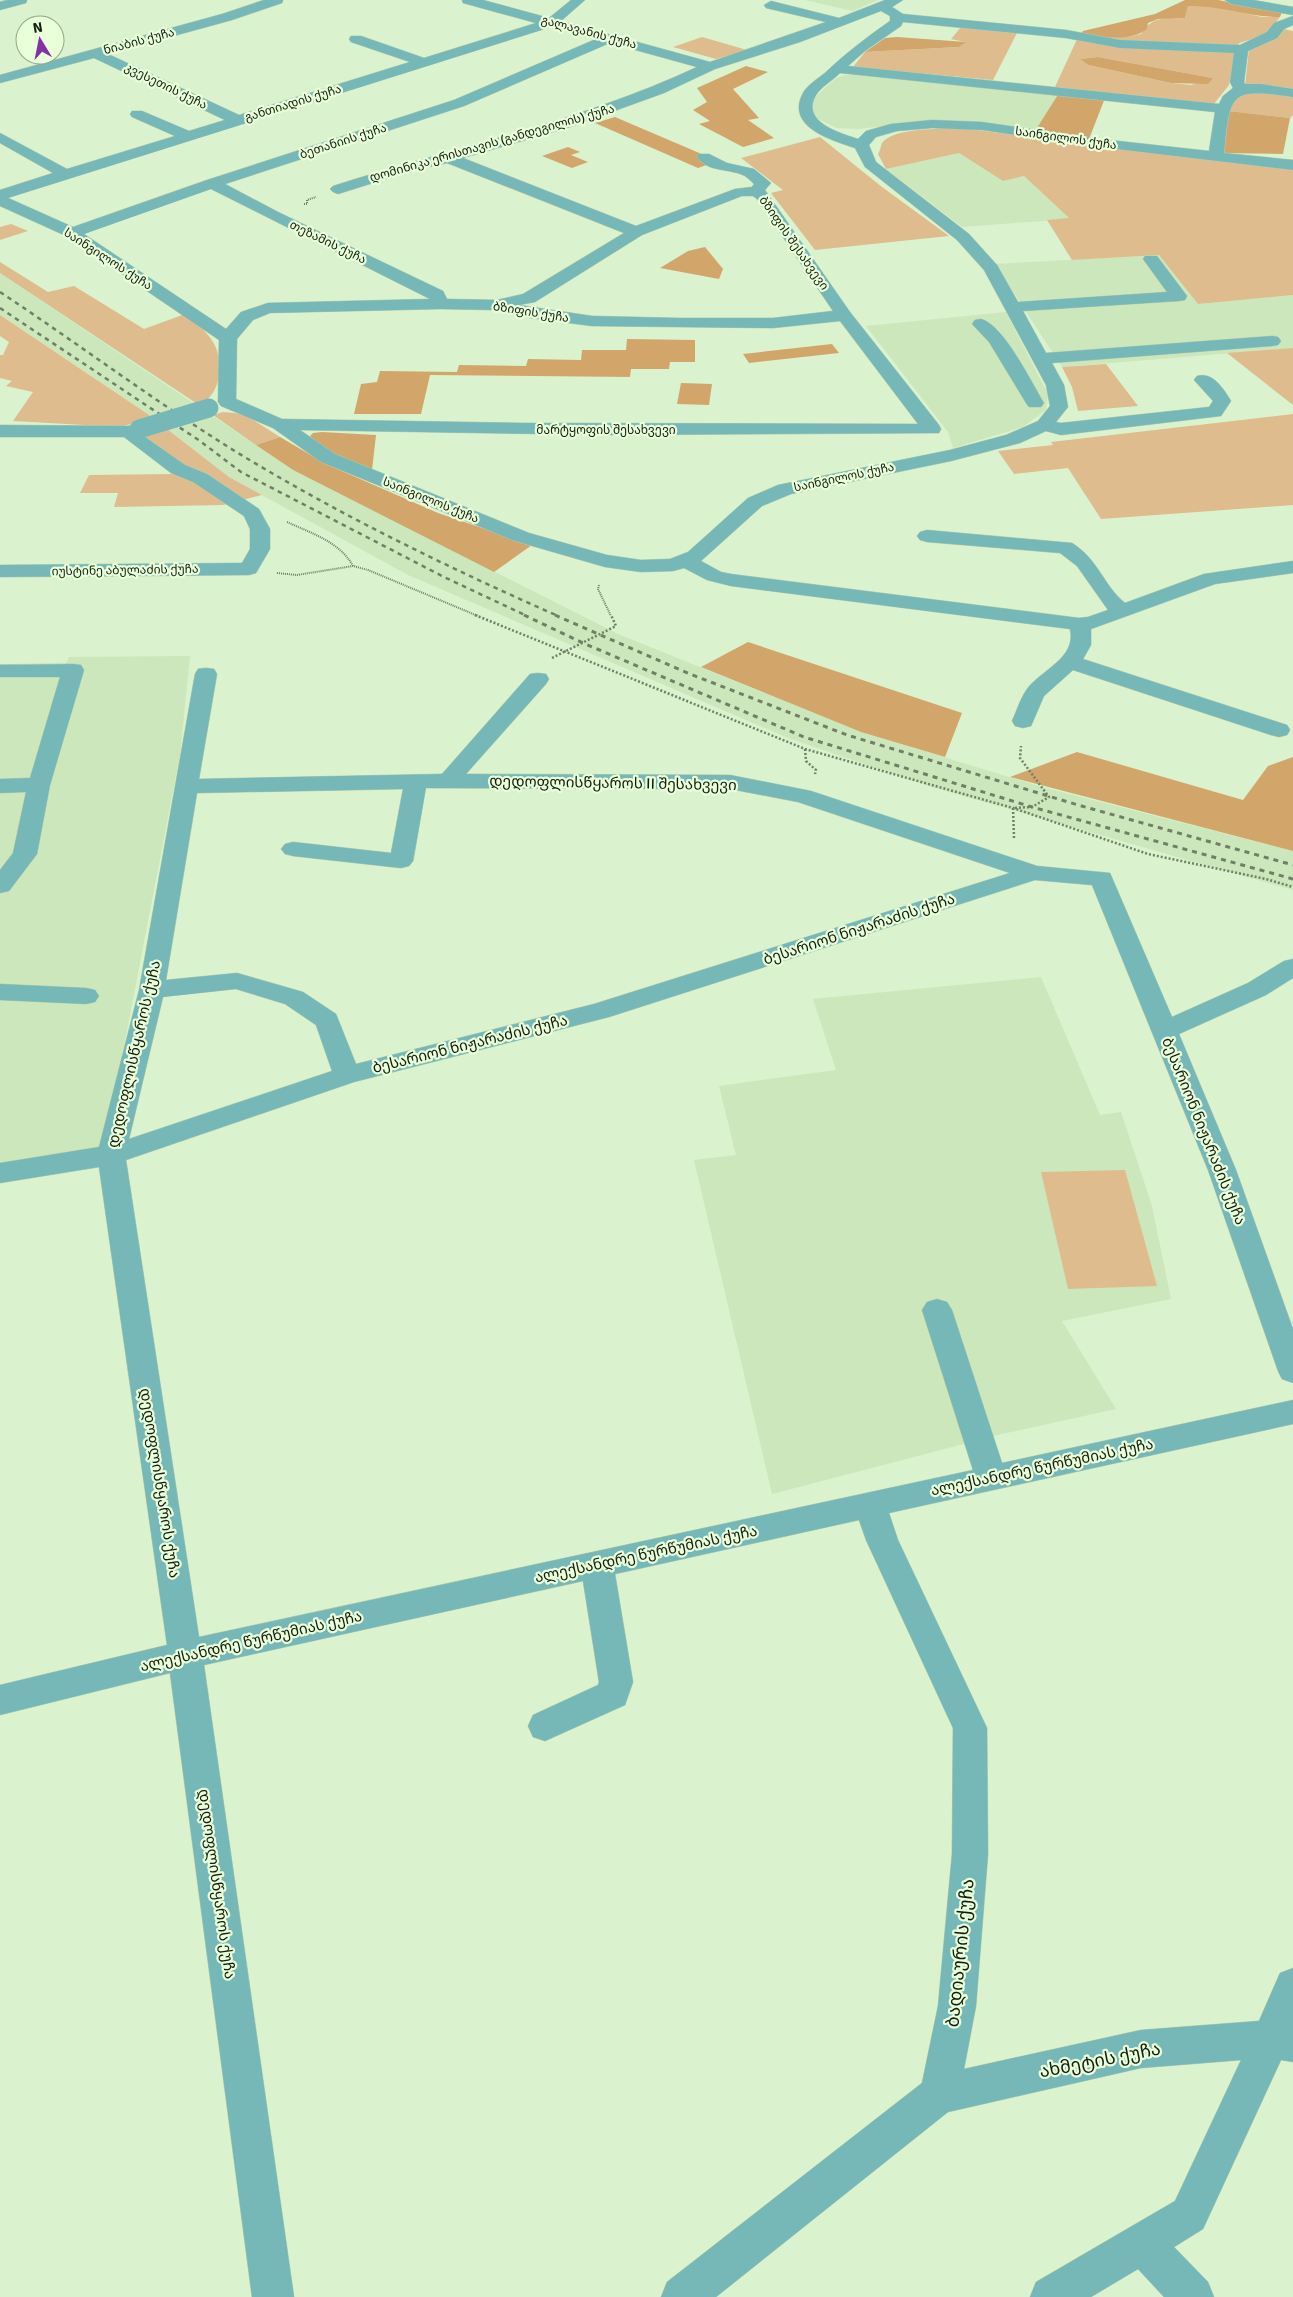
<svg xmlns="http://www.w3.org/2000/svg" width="1293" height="2297" viewBox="0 0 1293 2297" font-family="Signika,'Noto Sans Georgian',sans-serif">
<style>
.built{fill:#cce7bb}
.green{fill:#dfbc8e;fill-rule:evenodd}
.forest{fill:#d2a66b}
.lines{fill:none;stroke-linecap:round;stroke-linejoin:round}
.minor-casing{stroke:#b7ccab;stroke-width:1}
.path-far1{stroke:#708067;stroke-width:2;stroke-dasharray:1 1;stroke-linecap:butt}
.path{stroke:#708067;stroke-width:2.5;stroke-dasharray:2 2;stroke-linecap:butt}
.minor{fill:#75b8b7;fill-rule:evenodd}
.rail-far1{stroke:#707f67;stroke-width:2.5;stroke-dasharray:4.5 4.5;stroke-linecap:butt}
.rail{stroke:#707f67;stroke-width:3;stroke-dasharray:5 5;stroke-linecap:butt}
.minor-bridge-casing{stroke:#b7ccab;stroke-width:19;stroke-linecap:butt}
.minor-bridge{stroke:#75b8b7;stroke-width:19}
.labels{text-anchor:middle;stroke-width:4.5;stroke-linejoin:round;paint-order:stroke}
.far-street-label{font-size:12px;fill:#151d10;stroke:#e8ffda}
.street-label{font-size:15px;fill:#151d10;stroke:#e8ffda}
.near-street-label{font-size:18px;fill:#151d10;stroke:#e8ffda}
</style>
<rect width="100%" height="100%" fill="#daf2cd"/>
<!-- built -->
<g class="built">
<path d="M805 0H878L853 11Z"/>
<path d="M869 74 1059 93 1035 131 970 121 921 122 858 129 837 128 816 118 811 111 815 97 836 78 845 75Z"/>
<path d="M959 153 1003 181 1024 176 1070 219 962 227 886 169Z"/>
<path d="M1159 255 1198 304 1293 295V348L1062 367 995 264Z"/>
<path d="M0 273 293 470 618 634 861 732 1042 787 1293 851V890L932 787 788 738 408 575 229 477 149 415 0 315Z"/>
<path d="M1006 312 1048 394 1046 410 1023 427 953 448 948 432 866 326Z"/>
<path d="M190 656 180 755 103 1155 0 1172V669L64 668 69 657Z"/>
<path d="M1041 977 1100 1115 1121 1112 1152 1206 1171 1299 1062 1321 1116 1409 1002 1434 772 1494 694 1160 736 1155 719 1086 836 1070 813 999Z"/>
</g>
<!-- green -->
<g class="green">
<path d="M1208 5 1262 17H1280L1266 35 1239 43 1233 63 1229 85 1213 105 1055 87 1078 37H1128L1141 34C1153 15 1165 19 1185 18L1188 6ZM1098 57 1213 78 1191 85 1171 83 1088 65 1080 59Z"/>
<path d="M962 26 1018 31 993 80 853 67 865 52 959 47 965 42 951 39Z"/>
<path d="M1284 29 1293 31V91L1245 86 1249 49Z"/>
<path d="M702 37 747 50 716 59 673 47Z"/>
<path d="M1247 91 1293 95V115L1290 118 1229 111 1233 99Z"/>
<path d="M969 129 1293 170V295L1198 304 1159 255 1072 260 1047 220 1069 218 1024 176 1003 181 959 153 886 169 878 154C880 151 881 146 882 143 895 126 949 129 969 129Z"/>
<path d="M820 137 882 187 949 236 815 250 771 193 783 190 741 158Z"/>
<path d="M11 224 28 231 0 240V227Z"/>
<path d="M0 262 48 292 74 286 144 329 185 314C196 324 211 334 216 348 224 369 219 396 199 405L0 273Z"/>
<path d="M0 315 149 415 153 418 120 427 13 421 33 392 6 386 12 381 0 378V355H3L9 342 0 336Z"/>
<path d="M1293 348V405L1227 353Z"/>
<path d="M1106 364 1138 406 1078 411 1072 387 1062 367Z"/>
<path d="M223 412 244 414 280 437 256 445 213 415Z"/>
<path d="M1293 414V505L1101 519 1068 468 1014 474 998 451 1053 445 1051 442Z"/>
<path d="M167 429 229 477 262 495 223 505 114 507 118 493H80L89 475 174 474 131 434Z"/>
<path d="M1125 1170 1157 1286 1068 1289 1041 1172Z"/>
</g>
<!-- forest -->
<g class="forest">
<path d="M1185 0H1218L1282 12 1280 17C1247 17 1221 5 1188 6L1185 18 1158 19 1148 23 1147 29C1128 44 1100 34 1078 37L1083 31 1155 14Z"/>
<path d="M897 37 966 42 959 47 865 52 885 38Z"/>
<path d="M1098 57 1213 78 1208 84 1171 83 1088 65 1080 59Z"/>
<path d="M746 66 768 72 733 89 759 118 748 120 774 138 743 147 699 124 710 121 693 110 707 102 697 88Z"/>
<path d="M1059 93 1105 98 1089 139 1035 131Z"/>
<path d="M1229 111 1290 118 1283 154 1222 153Z"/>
<path d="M615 117 718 161 698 168 595 123Z"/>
<path d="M568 147 580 152 571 155 588 162 572 168 542 156Z"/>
<path d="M705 247 723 269 719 279 660 268 688 251Z"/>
<path d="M627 339 695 340V362H670L669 369H631L630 377 430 375 421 414H354L361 384 377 382 380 371 457 372 459 365 526 366 528 359 581 360 582 350H626Z"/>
<path d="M832 344 839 353 749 363 743 354Z"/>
<path d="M681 383 712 384 709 405 677 404Z"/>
<path d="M322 432 376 435 372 470C352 461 324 454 310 436L313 433Z"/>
<path d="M280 437 326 464 438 513 532 545 494 572 293 470 256 445Z"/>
<path d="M748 642 962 713 945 757 861 732 701 667Z"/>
<path d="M1077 752 1243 800 1268 766 1293 757V851L1010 777Z"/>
</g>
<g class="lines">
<!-- minor casing -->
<g class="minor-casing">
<g id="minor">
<path d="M7 0H27L26 3 0 10V2Z"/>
<path d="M264 0H283L282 3 232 20 108 54 239 115 410 62 351 42 349 39 351 36H361L424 58 536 23 463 3 462 0H483L549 18 571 0H585L561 21 710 62 826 22 766 8 764 5 771 1 839 18 885 0H903L892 7 903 14 1066 30 1120 40 1240 45 1267 32 1274 23 1293 16V25L1284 29 1277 38 1248 51 1244 82 1245 84H1261L1293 89V97C1231 88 1230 91 1224 153L1293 160V170L1100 147 982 130 932 128 897 131 876 137 869 145 876 162 969 234 997 265 1018 302 1167 292 1143 259 1145 256H1157L1187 296 1185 300 1179 301 1023 311 1046 353 1272 336 1278 337 1281 341 1278 345 1272 346 1052 363 1064 385 1068 407 1056 422 1061 423 1209 407 1213 401 1194 380 1197 376C1213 372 1223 388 1231 401L1221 416 1061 435 1046 431 1020 443 951 461 791 494 762 506 701 561 721 572 731 574 1079 618 1088 617 1108 610 1077 566 1060 553 927 542 920 540 917 536 920 532 927 530 1072 543C1099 560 1103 585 1125 603L1204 574 1293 561V573L1215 584 1091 629V645L1083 659 1287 725 1290 730 1287 735 1279 737 1271 735 1073 670 1044 696 1031 726 1023 728 1015 726 1012 721C1017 710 1020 699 1027 689 1041 670 1077 658 1070 629L731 586 707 580 684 568 673 571 641 572 605 567 515 541 321 462 273 428 221 406 218 402 219 340 66 236 0 206V190L53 173 0 143V133L67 169 175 136 132 117 130 114 132 111H142L189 131 225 120 94 58 0 83V75L222 14ZM881 11 890 16V21C867 37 846 53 826 72 819 78 807 85 803 93 785 127 831 140 855 148L865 167 957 240 984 270 1046 385 1050 406 1038 421 1006 435 950 450 778 485 748 498 688 552 670 559 641 560 607 555 529 533 335 454 300 430 606 435 939 433 941 429 939 425 850 312 765 190 771 183 754 169 727 163 709 154H699L697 157C708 173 730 168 745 176 748 178 751 181 754 184L752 187 735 189 636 226 463 158 570 127 664 93 715 69 800 42ZM903 22 1066 38 1120 48 1234 53 1230 82 1233 88 1223 96 1219 104 848 66 865 51 901 26ZM551 27 596 39 454 100 207 180 73 227 8 198ZM610 43 697 67C579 122 456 147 333 186L330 189 333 192 338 194 411 171 447 163 624 233 523 294 497 300 447 299 443 291 278 212 225 184 464 106ZM840 73 1215 112 1209 151 1100 139 982 122 932 120 891 124 866 131 858 139C840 133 800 122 816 95 821 87 833 80 840 73ZM211 189 430 299 268 303 241 312 226 329 84 234ZM742 196H753L757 199 833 311 773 318H679L592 316 519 305 535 302 642 235ZM441 309 495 310 530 318 592 326 773 328 840 321 918 424 524 423 282 419 236 399 237 339 253 320 270 313Z"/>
<path d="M1225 0H1253L1293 7V15L1231 4Z"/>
<path d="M981 319C1004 325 1031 382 1044 403L1041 407H1029L1026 403 989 342 972 324 975 320Z"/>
<path d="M139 423 146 425 148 429 142 434 145 437 185 465 207 474 259 509 270 529V549L256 573 249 575 0 577V565L242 563 250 549V529L244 516 193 482 171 473 124 437H0V425L128 426Z"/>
<path d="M73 664 81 665 84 670 50 785 37 854 9 891 0 893V870L13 853 26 792 0 793V779L30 778 60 677H0V665Z"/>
<path d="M206 668 214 669 217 674 199 779 442 774 530 674 538 673 546 674 549 679 546 684 466 774 730 775 811 791 1037 866 1110 873 1172 1017 1248 983 1284 961 1293 959V978L1266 995 1179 1034 1236 1170 1293 1329V1383L1282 1379 1278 1371 1208 1170 1092 885 1035 880 609 1017 354 1082 126 1160 199 1637 973 1470 922 1310 927 1302 937 1299 947 1302 952 1310 1002 1463 1293 1400V1424L889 1513 898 1540 987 1728 988 1854 976 2006 964 2069 1141 2030 1259 2021 1280 1973 1293 1968V2062L1281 2060 1203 2229 1174 2247 1208 2282 1214 2297H1164L1138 2269 1091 2297H1030L1036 2282 1175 2201 1241 2060 1141 2068 948 2112 716 2297H661L667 2282 922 2083 938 2006 952 1854 953 1728 866 1540 859 1520 615 1574 633 1682 625 1705 545 1741 533 1737 528 1726 533 1715 598 1685 599 1682 583 1581 204 1665 294 2297H252L170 1673 0 1715V1685L167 1645 99 1167 0 1183V1163L99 1147 139 990 195 674 198 669ZM426 788 730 789 798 802 1010 873 594 1004 356 1064 336 1014 303 992 237 973 166 980 197 793 403 789 391 853 293 842 285 844 281 849 285 854 293 856 401 868 409 866 413 861ZM236 989 285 1004 316 1025 332 1071 129 1139 163 997Z"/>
<path d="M0 984 86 988 95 990 99 996 95 1002 86 1004 0 1000Z"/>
</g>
</g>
<!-- path-far1 -->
<g class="path-far1">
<path d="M304 204H307V200L316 197"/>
<path d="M287 522C311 533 340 542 353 566"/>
<path d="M277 573 297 575 353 566 368 570 478 616"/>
<path d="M599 585 598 589 611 616"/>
</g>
<!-- path -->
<g class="path">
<path d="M475 615 805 749 1013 808 1148 854 1266 879 1293 887"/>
<path d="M552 658 616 626 611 615"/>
<path d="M805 749 806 761 816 770 815 774"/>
<path d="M1014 838 1013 808 1032 807 1049 797 1020 758 1021 746"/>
</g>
<!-- minor -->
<use href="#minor" class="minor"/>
<!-- rail-far1 -->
<g class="rail-far1">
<path d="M0 292C80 345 157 403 238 453 340 515 449 568 558 616"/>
<path d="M0 308 200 441 241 472 444 577 527 616"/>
</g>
<!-- rail -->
<g class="rail">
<path d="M524 615 583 643 804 737 1032 807 1293 879"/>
<path d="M555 615 690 674 847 735 1078 805 1293 865"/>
</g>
<!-- minor-bridge casing -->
<g class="minor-bridge-casing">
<path id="minor-bridge" d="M139 429 209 408"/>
</g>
<!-- minor-bridge -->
<use href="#minor-bridge" class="minor-bridge"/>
</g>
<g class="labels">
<!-- far-street labels -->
<g class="far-street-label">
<text transform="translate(589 32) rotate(15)" y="4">გალავანის ქუჩა</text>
<text transform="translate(139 41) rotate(-15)" y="4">ნიაბის ქუჩა</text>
<text transform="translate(166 86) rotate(26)" y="4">კვესეთის ქუჩა</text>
<text transform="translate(293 103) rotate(-17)" y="4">განთიადის ქუჩა</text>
<text transform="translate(1066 138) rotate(8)" y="4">საინგილოს ქუჩა</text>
<text transform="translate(343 141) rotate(-18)" y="4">ბეთანიის ქუჩა</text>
<text transform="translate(492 143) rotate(-16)" y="4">დომინიკა ერისთავის (განდეგილის) ქუჩა</text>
<text transform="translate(328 242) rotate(26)" y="4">თეზამის ქუჩა</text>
<text transform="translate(794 243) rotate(55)" y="4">ბზიფის შესახვევი</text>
<text transform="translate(108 259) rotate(33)" y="4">საინგილოს ქუჩა</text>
<text transform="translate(531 312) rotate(9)" y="4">ბზიფის ქუჩა</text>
<text x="606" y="434">მარტყოფის შესახვევი</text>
<text transform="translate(844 477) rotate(-12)" y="4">საინგილოს ქუჩა</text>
<text transform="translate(431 500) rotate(22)" y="4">საინგილოს ქუჩა</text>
<text transform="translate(125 570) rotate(-1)" y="4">იუსტინე აბულაძის ქუჩა</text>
</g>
<!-- street labels -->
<g class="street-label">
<text transform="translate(613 783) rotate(1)" y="5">დედოფლისწყაროს II შესახვევი</text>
<text transform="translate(859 929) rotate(-18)" y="5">ბესარიონ ნიჟარაძის ქუჩა</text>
<text transform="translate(470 1044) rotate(-14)" y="5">ბესარიონ ნიჟარაძის ქუჩა</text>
<text transform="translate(134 1054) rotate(-77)" y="5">დედოფლისწყაროს ქუჩა</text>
<text transform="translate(1204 1131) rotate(68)" y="5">ბესარიონ ნიჟარაძის ქუჩა</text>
<text transform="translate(1042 1467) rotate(-12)" y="5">ალექსანდრე წურწუმიას ქუჩა</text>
<text transform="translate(160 1483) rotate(81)" y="5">დედოფლისწყაროს ქუჩა</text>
<text transform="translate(646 1554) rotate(-12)" y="5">ალექსანდრე წურწუმიას ქუჩა</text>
<text transform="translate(251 1641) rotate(-13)" y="5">ალექსანდრე წურწუმიას ქუჩა</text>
<text transform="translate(217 1884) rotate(82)" y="5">დედოფლისწყაროს ქუჩა</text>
</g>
<!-- near-street labels -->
<g class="near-street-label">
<text transform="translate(960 1953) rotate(-84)" y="6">ბადიაურის ქუჩა</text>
<text transform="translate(1100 2060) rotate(-11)" y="6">ახმეტის ქუჩა</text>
</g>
</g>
<!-- north arrow -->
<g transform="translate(40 40) rotate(350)"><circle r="24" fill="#e8ffda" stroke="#94a589"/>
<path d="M0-4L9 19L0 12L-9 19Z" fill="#8133a3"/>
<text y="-8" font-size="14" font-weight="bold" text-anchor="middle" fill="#151d10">N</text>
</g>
</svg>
